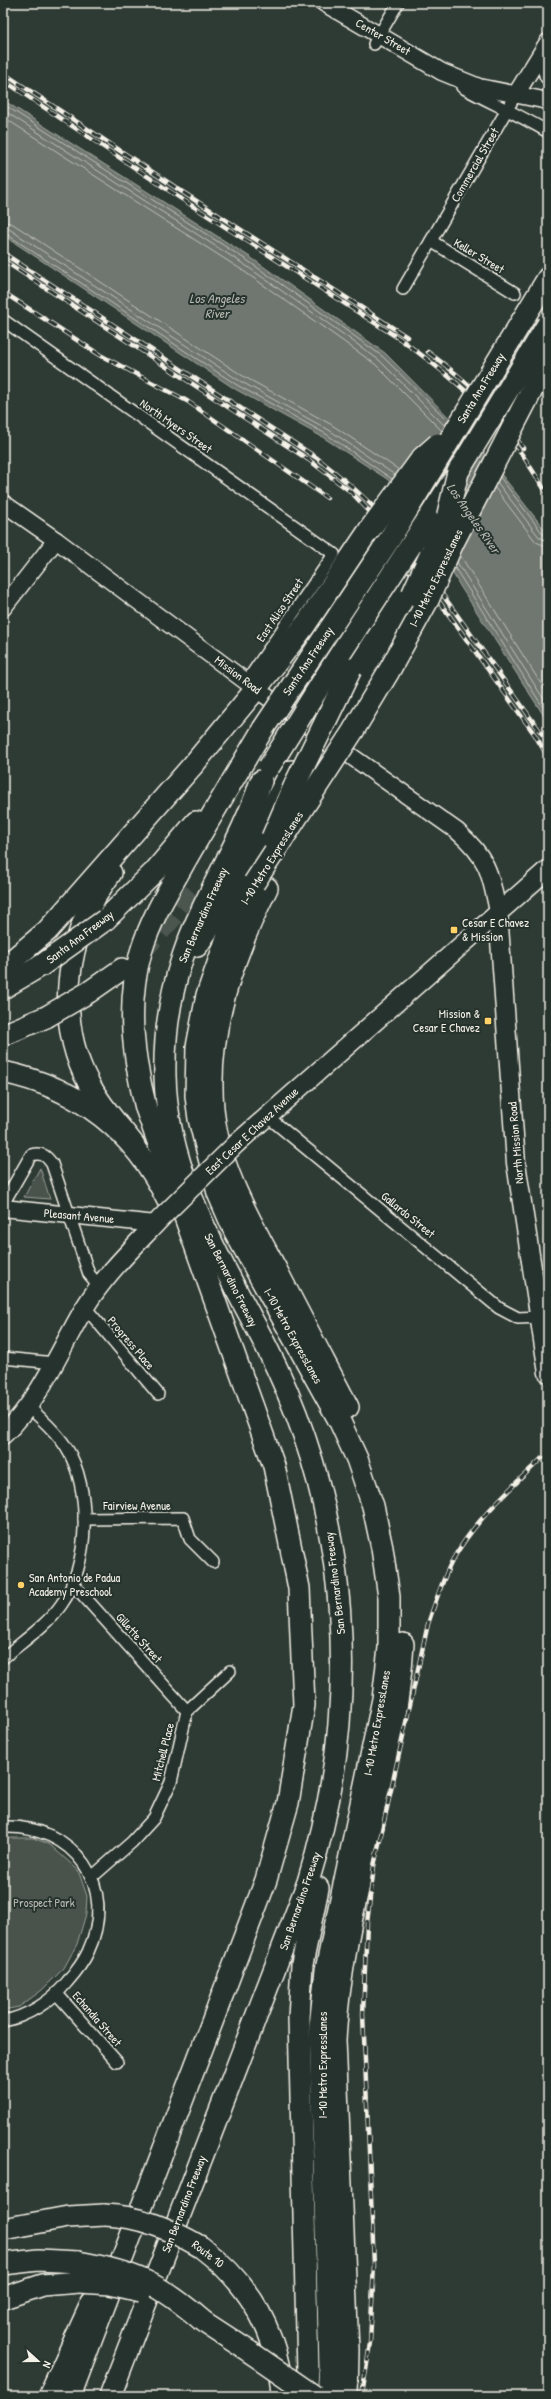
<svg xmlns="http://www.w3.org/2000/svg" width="551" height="2399" viewBox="0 0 551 2399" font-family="'Patrick Hand',sans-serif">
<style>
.green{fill:#48524c;stroke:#9ea29a}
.water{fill:#6f7770;stroke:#a4a8a0}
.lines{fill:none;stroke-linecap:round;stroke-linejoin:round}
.shore{stroke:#bfc0b8;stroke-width:1}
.highway-tunnel{stroke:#4c564f;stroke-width:21;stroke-dasharray:21 10;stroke-linecap:butt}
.street-casing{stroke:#f4f1e8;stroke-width:14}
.secondary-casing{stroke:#f4f1e8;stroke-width:19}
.primary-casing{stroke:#f4f1e8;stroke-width:21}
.highway-casing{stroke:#f4f1e8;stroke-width:24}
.street{stroke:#26332d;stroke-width:11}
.secondary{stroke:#26332d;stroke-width:16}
.primary{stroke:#26332d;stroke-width:18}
.highway{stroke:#26332d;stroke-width:21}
.rail-casing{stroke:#f4f1e8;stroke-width:4.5}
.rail{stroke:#26332d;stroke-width:3;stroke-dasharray:9;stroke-linecap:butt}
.primary-bridge-casing{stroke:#f4f1e8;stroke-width:21;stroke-linecap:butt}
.highway-bridge-casing{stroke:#f4f1e8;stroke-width:24;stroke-linecap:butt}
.primary-bridge{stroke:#26332d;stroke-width:18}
.highway-bridge{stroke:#26332d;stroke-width:21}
.poi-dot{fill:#ffd166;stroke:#26332d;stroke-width:1.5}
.labels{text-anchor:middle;stroke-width:4;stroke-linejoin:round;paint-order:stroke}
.street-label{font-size:12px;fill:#f4f1e8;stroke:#26332d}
.poi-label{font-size:12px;fill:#f4f1e8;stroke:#26332d;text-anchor:start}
.park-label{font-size:12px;fill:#b8b9b1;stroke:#26332d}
.water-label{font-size:13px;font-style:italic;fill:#b8bab2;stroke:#26332d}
</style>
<rect width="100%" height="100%" fill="#2e3b34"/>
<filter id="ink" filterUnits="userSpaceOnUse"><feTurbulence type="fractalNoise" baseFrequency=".025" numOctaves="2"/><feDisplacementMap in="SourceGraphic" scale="8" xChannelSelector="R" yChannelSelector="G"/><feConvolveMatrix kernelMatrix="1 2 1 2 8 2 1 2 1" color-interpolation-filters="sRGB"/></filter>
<g filter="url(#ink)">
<!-- green -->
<g class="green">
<path d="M40 1168 50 1199 24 1197Z"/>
<path d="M3 1838H33L49 1844 78 1870 87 1896 86 1914 77 1944 64 1968 42 1990 19 2007 3 2010Z"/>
</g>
<!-- water -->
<path class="water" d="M3 100 250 257 385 353 487 456 548 534V722L460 586 416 507 387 479 324 438 235 389 3 235Z"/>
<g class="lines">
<!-- shore -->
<g class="shore">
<path d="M3 104 248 261 329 318 382 356 448 421"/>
<path d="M3 110 245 265 326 322 379 360 445 426"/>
<path d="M3 117 242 270 323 327 375 364 442 431"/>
<path d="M3 221 13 224 243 376 332 425 399 470"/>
<path d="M3 227 9 229 240 381 329 430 395 475"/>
<path d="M3 232 237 385 326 434 392 479"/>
<path d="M500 477 543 534 548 536"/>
<path d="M497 482 539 537 548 541"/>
<path d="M495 488 536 542 548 547"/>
<path d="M460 555 548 695"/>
<path d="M457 562 548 706"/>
<path d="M455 568 548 715"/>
</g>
<!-- highway-tunnel -->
<path class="highway-tunnel" d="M139 954 194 893"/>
<!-- street casing -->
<g class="street-casing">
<g id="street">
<path d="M374 44 398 3"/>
<path d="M462 87C491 103 520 115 548 132"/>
<path d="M431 241 515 293"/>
<path d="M403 289 516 94"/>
<path d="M3 320 334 554 247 681"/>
<path d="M267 1116 499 1308 518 1318 540 1317"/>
<path d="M3 1204 31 1155C41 1152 46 1155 52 1164L89 1274 99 1286"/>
<path d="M85 1307 158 1394"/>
<path d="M3 1358 55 1363"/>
<path d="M84 1519 183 1518 190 1539 213 1562"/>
<path d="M72 1583 187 1711"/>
<path d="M3 1658C22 1642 47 1625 61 1605 90 1565 92 1488 66 1447 56 1431 42 1420 29 1407"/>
<path d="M3 1827C74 1824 119 1886 88 1952 83 1963 75 1973 67 1982 52 2001 27 2017 3 2021"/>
<path d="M92 1877 132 1842 154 1818 171 1782 187 1711 230 1671"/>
<path d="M57 1994 117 2062"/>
</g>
</g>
<!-- secondary casing -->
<g class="secondary-casing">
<g id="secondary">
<path d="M324 3 442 72 479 87 548 101"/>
<path d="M545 47 544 64 548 76"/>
<path d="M516 94 548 42"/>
<path d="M3 503 56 540 256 689 457 831C488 858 490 872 498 912"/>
<path d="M3 608 56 540"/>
<path d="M3 1208 156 1224"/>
</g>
</g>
<!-- primary casing -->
<g class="primary-casing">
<g id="primary">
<path d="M498 912 516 1163 548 1373"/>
<path d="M237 1143 548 869"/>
<path d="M3 1435C41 1399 59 1351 85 1307 106 1273 135 1246 162 1217"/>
</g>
</g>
<!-- highway casing -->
<g class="highway-casing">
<g id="highway">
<path d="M491 372 548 278"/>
<path d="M428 519 456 476"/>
<path d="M351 669 401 581"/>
<path d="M331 742 412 595"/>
<path d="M111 873C64 935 52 1026 95 1094 106 1112 121 1128 134 1145"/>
<path d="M254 883 227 938 207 995 197 1047 196 1096 199 1119 218 1193 235 1232 340 1422 357 1459 373 1506 382 1548 389 1597V1648L383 1699 326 1970 320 2027 330 2367 328 2396"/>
<path d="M267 888C233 956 206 1032 213 1108 218 1167 251 1222 278 1273 301 1318 325 1363 348 1407"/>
<path d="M105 920 155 871 196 822"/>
<path d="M197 946 219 913 291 771"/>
<path d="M3 968 47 931 193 765 256 689 306 624 370 529"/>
<path d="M3 988 42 965"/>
<path d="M89 992 122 969"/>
<path d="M3 1035 46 1017"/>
<path d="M3 1072C79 1088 134 1130 168 1201"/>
<path d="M3 2229 68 2217 104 2215"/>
<path d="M201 2247C250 2284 279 2333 282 2396"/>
<path d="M3 2264 38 2260 78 2262"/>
<path d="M3 2298 43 2285 79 2282"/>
<path d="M204 2322 250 2352"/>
<path d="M49 2396 92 2302"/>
<path d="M70 2396 266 1880 288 1803 304 1705 299 1588 274 1466 146 1108C133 1057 126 1004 141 952 152 915 173 883 192 849 216 809 239 769 263 729"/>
<path d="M110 2396 308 1882C363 1704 351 1513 266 1346 222 1261 167 1175 165 1076 164 1036 170 995 183 956 203 896 241 843 261 781"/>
<path d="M306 2396 308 2371 299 2018 302 1964 318 1888"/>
<path d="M347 2396 348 2351 335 2040C342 1906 395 1778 403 1644"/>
</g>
</g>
<!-- street -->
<use href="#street" class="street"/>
<!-- secondary -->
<use href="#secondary" class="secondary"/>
<!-- primary -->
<use href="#primary" class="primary"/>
<!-- highway -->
<use href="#highway" class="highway"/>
<!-- rail casing -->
<g class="rail-casing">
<g id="rail">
<path d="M3 73 184 193 407 337"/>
<path d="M3 80 180 198 400 339C437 366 473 394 503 429 520 449 534 473 548 495"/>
<path d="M3 253 317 458C348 482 375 506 400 535L542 734"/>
<path d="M3 260 309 460 351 492 390 533 535 735 548 757"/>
<path d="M3 292 100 355 187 401 327 498"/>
<path d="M428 352C466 380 498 409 523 448"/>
<path d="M362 2396 370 2343 374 2265 363 2014 367 1923 374 1866 428 1624C435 1603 442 1581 452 1561 474 1521 509 1490 542 1458"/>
</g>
</g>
<!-- rail -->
<use href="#rail" class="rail"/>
<!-- primary-bridge casing -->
<g class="primary-bridge-casing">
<path id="primary-bridge" d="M162 1217 237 1143"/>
</g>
<!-- highway-bridge casing -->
<g class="highway-bridge-casing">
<g id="highway-bridge">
<path d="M370 529 422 458 438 444"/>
<path d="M412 595 447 518 458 472 548 324"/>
<path d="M263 729 389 540 491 372"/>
<path d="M269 767 331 668 428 519"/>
<path d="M272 838 297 780 351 669"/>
<path d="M254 883 353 731 389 671 428 600 453 543 548 359"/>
<path d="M42 965 105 920"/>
<path d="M46 1017 89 992"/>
<path d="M104 2215C140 2216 170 2229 201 2247"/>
<path d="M78 2262C136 2272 160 2284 204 2322"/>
<path d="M79 2282 110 2284 141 2291"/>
<path d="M250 2352 314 2396"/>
</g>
</g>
<!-- primary-bridge -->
<use href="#primary-bridge" class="primary-bridge"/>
<!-- highway-bridge -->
<use href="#highway-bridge" class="highway-bridge"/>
</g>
</g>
<!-- markers -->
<g class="poi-dot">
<rect x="450" y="926" width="8" height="8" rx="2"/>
<rect x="484" y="1017" width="8" height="8" rx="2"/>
<circle cx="21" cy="1585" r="4"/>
</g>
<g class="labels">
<!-- street labels -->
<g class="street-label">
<text transform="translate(383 37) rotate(30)" y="4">Center Street</text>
<text transform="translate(475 165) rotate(-60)" y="4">Commercial Street</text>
<text transform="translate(479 256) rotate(31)" y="4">Keller Street</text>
<text transform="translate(481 388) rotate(-59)" y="4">Santa Ana Freeway</text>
<text transform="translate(176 426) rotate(35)" y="4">North Myers Street</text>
<text transform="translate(436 578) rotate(-64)" y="4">I-10 Metro ExpressLanes</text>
<text transform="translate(280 610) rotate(-56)" y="4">East Aliso Street</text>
<text transform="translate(308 661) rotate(-56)" y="4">Santa Ana Freeway</text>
<text transform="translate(238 675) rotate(37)" y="4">Mission Road</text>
<text transform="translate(272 858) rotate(-58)" y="4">I-10 Metro ExpressLanes</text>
<text transform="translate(203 915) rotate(-66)" y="4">San Bernardino Freeway</text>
<text transform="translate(80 937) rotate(-37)" y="4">Santa Ana Freeway</text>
<text transform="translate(252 1131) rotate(-43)" y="4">East Cesar E Chavez Avenue</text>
<text transform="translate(516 1143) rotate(-95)" y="4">North Mission Road</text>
<text transform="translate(408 1215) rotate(39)" y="4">Gallardo Street</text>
<text transform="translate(79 1216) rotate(5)" y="4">Pleasant Avenue</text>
<text transform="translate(231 1280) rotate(63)" y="4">San Bernardino Freeway</text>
<text transform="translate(293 1336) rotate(61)" y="4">I-10 Metro ExpressLanes</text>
<text transform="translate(131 1343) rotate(50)" y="4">Progress Place</text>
<text x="137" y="1510">Fairview Avenue</text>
<text transform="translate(335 1583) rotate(-97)" y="4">San Bernardino Freeway</text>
<text transform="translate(139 1638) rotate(48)" y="4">Gillette Street</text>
<text transform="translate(377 1723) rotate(-80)" y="4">I-10 Metro ExpressLanes</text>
<text transform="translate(163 1752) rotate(-76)" y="4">Mitchell Place</text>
<text transform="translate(300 1901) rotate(-71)" y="4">San Bernardino Freeway</text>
<text transform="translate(97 2019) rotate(49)" y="4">Echandia Street</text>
<text transform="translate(323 2065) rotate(-90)" y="4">I-10 Metro ExpressLanes</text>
<text transform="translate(184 2204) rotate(-69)" y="4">San Bernardino Freeway</text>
<text transform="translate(208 2254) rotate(37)" y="4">Route 10</text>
</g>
<!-- poi labels -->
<g class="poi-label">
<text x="462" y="927">Cesar E Chavez<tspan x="462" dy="14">&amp; Mission</tspan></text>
<text x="480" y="1018" text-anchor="end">Mission &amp;<tspan x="480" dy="14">Cesar E Chavez</tspan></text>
<text x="29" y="1582">San Antonio de Padua<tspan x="29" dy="14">Academy Preschool</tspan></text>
</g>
<!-- park labels -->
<g class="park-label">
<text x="44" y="1907">Prospect Park</text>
</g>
<!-- water labels -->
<g class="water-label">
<text x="217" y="303">Los Angeles<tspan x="217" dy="15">River</tspan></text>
<text transform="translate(474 518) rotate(55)" y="5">Los Angeles River</text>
</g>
</g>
<!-- margin -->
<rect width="551" height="2399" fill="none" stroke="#26332d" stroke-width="16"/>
<rect x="8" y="8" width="535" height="2383" fill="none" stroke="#f4f1e8" stroke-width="1.5" filter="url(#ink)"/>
<!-- north arrow -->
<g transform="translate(38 2361) rotate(111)" stroke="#26332d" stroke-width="3" paint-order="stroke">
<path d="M0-3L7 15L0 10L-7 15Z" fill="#f4f1e8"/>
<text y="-6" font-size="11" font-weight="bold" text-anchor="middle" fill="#f4f1e8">N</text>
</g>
</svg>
